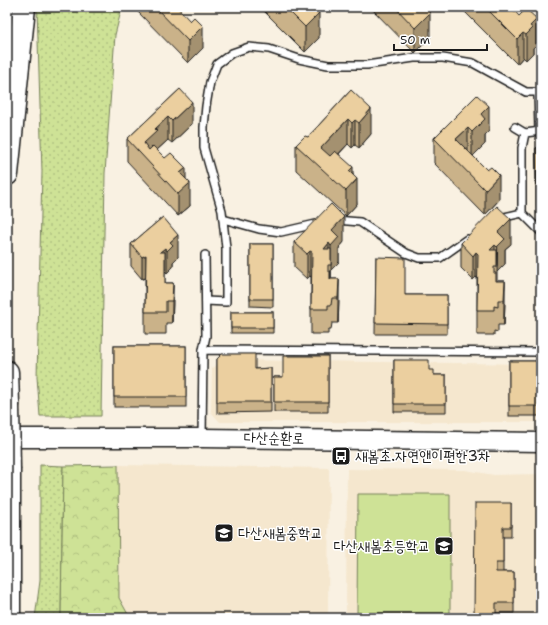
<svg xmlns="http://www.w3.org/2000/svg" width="548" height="625" viewBox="0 0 548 625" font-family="'Shantell Sans','Poor Story',sans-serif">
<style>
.built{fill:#f5e7ce}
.grass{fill:url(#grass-dots);stroke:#757f59}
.park{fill:url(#park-crowns);stroke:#757f59}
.pitch{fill:#cee296;stroke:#757f59}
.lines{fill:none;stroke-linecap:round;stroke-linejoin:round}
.service-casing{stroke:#1c1c1c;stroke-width:10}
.tertiary-casing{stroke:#1c1c1c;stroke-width:21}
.trunk-casing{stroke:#1c1c1c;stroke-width:25}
.service{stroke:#fff;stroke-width:7}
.tertiary{stroke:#fff;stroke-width:18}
.trunk{stroke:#fff;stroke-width:22}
.trunk-bridge-casing{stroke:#1c1c1c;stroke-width:25;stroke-linecap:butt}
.trunk-bridge{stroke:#fff;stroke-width:22}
.wall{fill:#cab289;stroke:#1c1c1c}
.shaded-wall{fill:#a4916f;stroke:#1c1c1c}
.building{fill:#ebcf9f;stroke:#1c1c1c}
.labels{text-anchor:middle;stroke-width:3;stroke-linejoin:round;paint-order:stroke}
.street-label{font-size:15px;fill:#1c1c1c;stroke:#fff}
.poi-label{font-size:15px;fill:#1c1c1c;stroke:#fff;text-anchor:start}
</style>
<defs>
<pattern id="grass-dots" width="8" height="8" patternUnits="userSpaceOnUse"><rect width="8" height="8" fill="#cee296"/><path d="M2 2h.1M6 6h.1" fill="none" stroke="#b0c181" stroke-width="1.8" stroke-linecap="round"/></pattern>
<pattern id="park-crowns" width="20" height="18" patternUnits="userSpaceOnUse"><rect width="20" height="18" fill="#cee296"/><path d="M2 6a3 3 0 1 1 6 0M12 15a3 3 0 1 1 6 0" fill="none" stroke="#b0c181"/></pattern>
</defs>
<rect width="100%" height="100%" fill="#f9f1e2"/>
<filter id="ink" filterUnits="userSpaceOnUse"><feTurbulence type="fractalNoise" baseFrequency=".025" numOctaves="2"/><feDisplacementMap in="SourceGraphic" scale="8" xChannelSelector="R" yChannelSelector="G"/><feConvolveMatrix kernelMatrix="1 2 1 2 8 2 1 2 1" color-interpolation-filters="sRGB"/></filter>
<g filter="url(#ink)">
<!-- built -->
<g class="built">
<path d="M222 360 541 364V422H220L211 412 212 369Z"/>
<path d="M118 465 329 468 328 618H130L119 598Z"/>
<path d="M347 469 465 470 494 475 541 474V618H346Z"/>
</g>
<!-- grass -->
<g class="grass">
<path d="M37 7H122L115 35 105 173 101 416H40L37 377 42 172Z"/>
<path d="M40 465 63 466 61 618H35L40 581Z"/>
</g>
<!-- park -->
<path class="park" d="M118 465 119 598 130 618H61L63 466Z"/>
<!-- pitch -->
<path class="pitch" d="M358 494H450V613H357Z"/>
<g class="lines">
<!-- service casing -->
<g class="service-casing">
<g id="service">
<path d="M515 127 525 133"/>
<path d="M541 131 525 133 522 148V213L541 232"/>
<path d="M500 218 522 213"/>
<path d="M223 219 259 229 281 232 320 223"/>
<path d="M336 220 360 222 406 253 419 258H440L467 239"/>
<path d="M206 301 226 302V248L222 211 204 148V127L206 106 210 82 217 64 232 53 249 47 269 49 299 59 328 65H367L414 58H443L473 63 526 92H538L539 131"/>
<path d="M203 350 206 336 205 255"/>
<path d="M202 438 203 350 541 352"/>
</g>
</g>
<!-- tertiary casing -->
<g class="tertiary-casing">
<path id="tertiary" d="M7 438H202L541 442"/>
</g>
<!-- trunk casing -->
<g class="trunk-casing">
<g id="trunk">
<path d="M7 174 24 7"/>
<path d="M7 372 8 404"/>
<path d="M9 618V470"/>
</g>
</g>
<!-- service -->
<use href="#service" class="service"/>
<!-- tertiary -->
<use href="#tertiary" class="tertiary"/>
<!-- trunk -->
<use href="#trunk" class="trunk"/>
<!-- trunk-bridge casing -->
<g class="trunk-bridge-casing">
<path id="trunk-bridge" d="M8 404 9 470"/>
</g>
<!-- trunk-bridge -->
<use href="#trunk-bridge" class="trunk-bridge"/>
</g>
<!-- wall -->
<g class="wall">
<path d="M137 7H177L203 48 188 63 137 11Z"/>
<path d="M260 7H306L319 38 305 52Z"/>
<path d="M370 7H416L430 38 415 53Z"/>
<path d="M463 7H511L537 44 533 48V53L526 60 523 57 517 64 463 10Z"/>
<path d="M180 89 192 124 172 143 168 140 157 150 186 179 190 206 178 216 127 161V139Z"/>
<path d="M351 90 371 134 359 148 355 145 352 148 348 144 339 154 353 174 357 204 346 216 296 170V145L308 137Z"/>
<path d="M477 95 489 131 485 135V144L473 156 499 200 485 215 434 163V138Z"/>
<path d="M536 148H541V214H537Z"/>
<path d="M163 217 178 257 173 262V267L167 273 165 271V283H173L172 323H166V334H145V278L142 279 131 266V244Z"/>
<path d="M294 242H344L339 248V262L331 270V279H339L338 323H332L331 330H328V334H311V277L310 276 307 279 294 267Z"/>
<path d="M461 243 511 244 505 249V264L497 272V281H505L504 325H498V332L494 331V335H477V278L476 277 473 280 461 268Z"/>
<path d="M250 244H273V307L250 306Z"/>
<path d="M376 257 405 295H447V334H375Z"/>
<rect x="231" y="312" width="42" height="21"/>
<rect x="114" y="346" width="72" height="61"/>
<path d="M328 356V412H274V377H283Z"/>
<path d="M217 359 255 369 271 368V412L217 413Z"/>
<path d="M394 360 429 370 434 375H446V412H394Z"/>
<rect x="509" y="361" width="32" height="55"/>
<path d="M511 503V537H503V572H514V613H496L474 618Z"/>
</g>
<!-- shaded-wall -->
<g class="shaded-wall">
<path d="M319 13V38L305 52V27Z"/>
<path d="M430 13V38L415 53V28Z"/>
<path d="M537 19V44L533 48V53L526 60V35L530 26Z"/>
<path d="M203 26V48L188 63V41Z"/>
<path d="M523 33V57L517 64V39Z"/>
<path d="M192 102V124L172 143V121Z"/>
<path d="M489 106V131L485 135V144L472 157V132L481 114Z"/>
<path d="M371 109V134L359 148V123Z"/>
<path d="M168 117V140L157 150 148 161 144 143 155 129Z"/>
<path d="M348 119V144L323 170 321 148Z"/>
<path d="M355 120V145L352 148V123Z"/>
<path d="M468 128V153L456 139Z"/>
<path d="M353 167V184L357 179V204L346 216V191L349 171Z"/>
<path d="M186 168V187L190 183V206L178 216V194L180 173Z"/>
<path d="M499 175V200L485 215V190Z"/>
<path d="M344 217V242L339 248V262L331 270V290V246L332 230Z"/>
<path d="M511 219V244L505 249V264L497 272 498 232Z"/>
<path d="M178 235V257L173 262V267L167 273V251L170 242Z"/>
<path d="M329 243V265L324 249Z"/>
<path d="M495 245V267L490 250Z"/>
<path d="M165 248V270L160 252Z"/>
<path d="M310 251V276L307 279V254Z"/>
<path d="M476 252V277L473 280V256Z"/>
<path d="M146 255V278L142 279V257Z"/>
<path d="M339 279V304L338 323V298Z"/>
<path d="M505 281V306L504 325V300Z"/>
<path d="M173 283V305L172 323V301Z"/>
</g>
<!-- building -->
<g class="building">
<path d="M155 7H177L190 21 194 17 203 26 188 41Z"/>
<path d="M285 7H306L307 8V7H314L319 13 305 27Z"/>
<path d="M395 7H416L417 8 418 7H424L430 13 415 28Z"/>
<path d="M485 7H511L519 16 526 9 537 19 530 26 533 28 526 35 523 33 517 39Z"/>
<path d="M180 89 192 102 172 121 168 117 155 129 157 131 144 143 149 150 153 146 165 158 171 153 186 168 180 173 190 183 178 194 127 139Z"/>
<path d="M351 90 371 109 359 123 355 120 352 123 348 119 321 148 330 156 335 151 353 167 349 171 357 179 346 191 296 145 305 136 308 137Z"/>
<path d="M477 95 489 106 481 114 485 119 472 132 468 128 456 139 487 170 491 167 499 175 485 190 434 138Z"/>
<path d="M536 148H541V206H537Z"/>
<path d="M331 204 344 217 332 230 339 237 331 246 329 243 324 249H331V265H328V271H330V279H339L338 298H332L331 305H328V309H311L312 252 310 251 307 254 294 242Z"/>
<path d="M497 206 511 219 498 232 505 239 497 247 495 245 490 250H497V267H494V273H496V281H505L504 300H498V307L494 306V310H477L478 254 476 252 473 256 461 243Z"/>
<path d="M163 217 178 235 170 242 173 245 167 251 165 248 160 252H165V283H173L172 301H166V312H145L146 255 142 257 131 244Z"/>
<rect x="250" y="244" width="23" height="55"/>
<path d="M376 257 405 258V295H447V324L375 323Z"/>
<rect x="231" y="312" width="42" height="16"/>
<rect x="114" y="346" width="72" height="51"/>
<path d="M222 354H255V369L271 368V402H217V359Z"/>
<path d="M283 356H328V402H274V377H283Z"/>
<path d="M394 360H429V370H434V375H446V404H394Z"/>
<rect x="509" y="361" width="32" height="45"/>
<path d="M475 503H511V527H503V563H496V572H514V603H496V618H474Z"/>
</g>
</g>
<!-- icons -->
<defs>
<g id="bus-square" transform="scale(1)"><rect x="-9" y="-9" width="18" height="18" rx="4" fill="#1c1c1c" stroke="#fff"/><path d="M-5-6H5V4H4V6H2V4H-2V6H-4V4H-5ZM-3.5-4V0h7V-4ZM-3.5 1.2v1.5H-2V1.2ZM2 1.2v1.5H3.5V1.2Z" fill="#fff"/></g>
<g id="school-square" transform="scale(1)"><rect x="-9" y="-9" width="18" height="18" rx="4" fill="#1c1c1c" stroke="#fff"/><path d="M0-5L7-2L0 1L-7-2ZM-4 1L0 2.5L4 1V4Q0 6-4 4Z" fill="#fff"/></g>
</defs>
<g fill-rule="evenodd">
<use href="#bus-square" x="341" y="456"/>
<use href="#school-square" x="224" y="533"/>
<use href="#school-square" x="444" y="546"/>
</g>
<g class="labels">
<!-- street labels -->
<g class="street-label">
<text transform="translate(274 438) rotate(1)" y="5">다산순환로</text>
</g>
<!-- poi labels -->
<g class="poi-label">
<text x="355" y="461">새봄초.자연앤이편한3차</text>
<text x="238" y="538">다산새봄중학교</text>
<text x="430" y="551" text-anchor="end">다산새봄초등학교</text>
</g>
</g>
<!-- margin -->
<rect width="548" height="625" fill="none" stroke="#fff" stroke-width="24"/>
<rect x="12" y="12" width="524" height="601" fill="none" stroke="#1c1c1c" stroke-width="1.5" filter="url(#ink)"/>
<!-- scale -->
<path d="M394 44v6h93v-6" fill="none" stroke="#1c1c1c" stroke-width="2"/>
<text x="400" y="44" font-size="12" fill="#1c1c1c" stroke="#ffffff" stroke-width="3" paint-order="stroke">50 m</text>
</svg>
